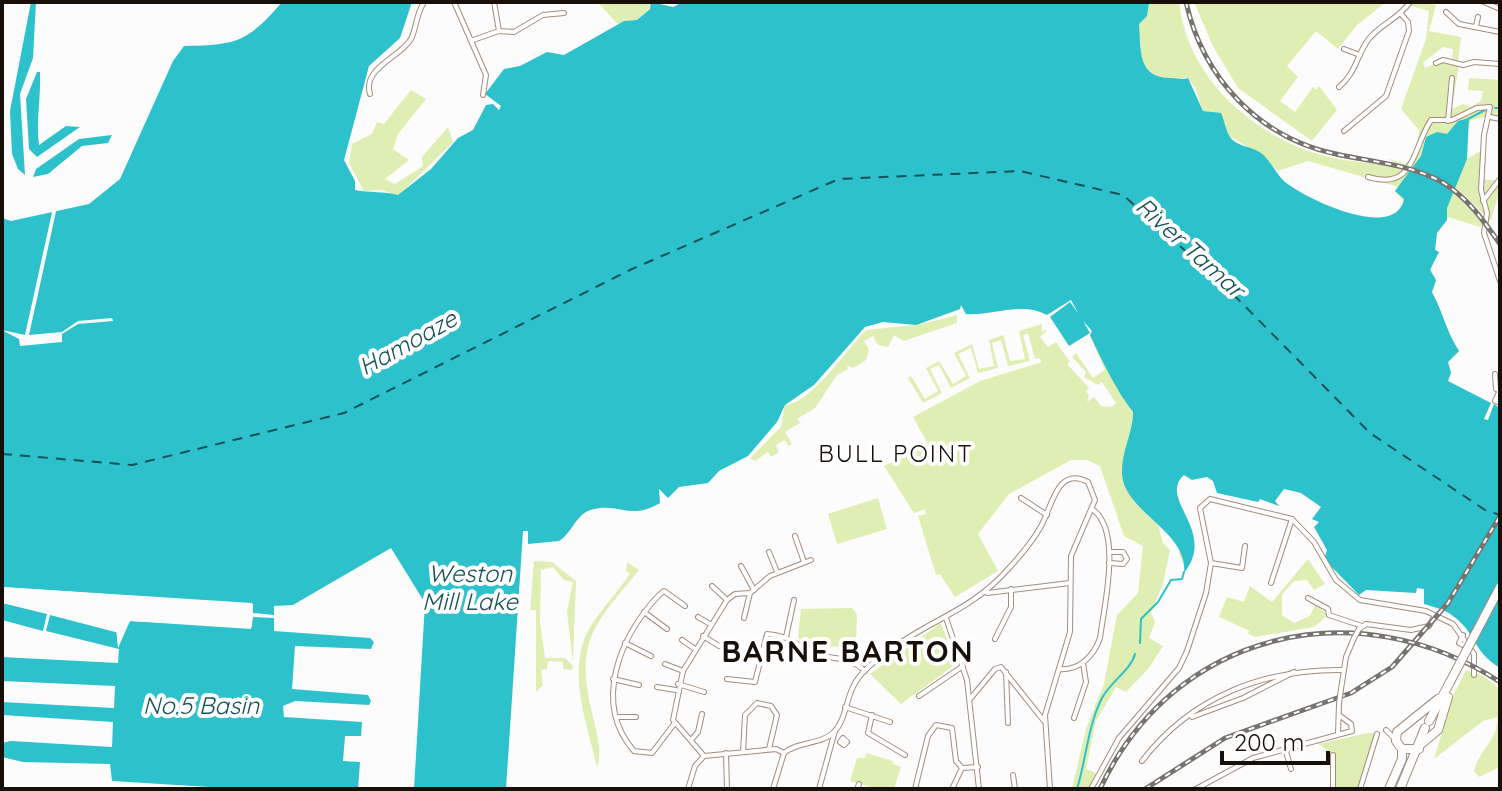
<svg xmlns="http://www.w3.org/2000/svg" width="1502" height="791" viewBox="0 0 1502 791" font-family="Quicksand,sans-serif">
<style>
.green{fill:#dfeeb2}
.water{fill:#2dc1cb}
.pier{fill:#fcfcfc}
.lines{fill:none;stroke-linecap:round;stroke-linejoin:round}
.stream{stroke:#2dc1cb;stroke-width:2}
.ferry{stroke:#165155;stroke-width:2;stroke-dasharray:10 8;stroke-linecap:butt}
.minor-casing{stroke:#a48c7b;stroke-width:6}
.highway-casing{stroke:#a48c7b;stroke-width:10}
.minor{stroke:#fff;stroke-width:4}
.highway{stroke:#fff;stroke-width:8}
.rail-casing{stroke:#77736e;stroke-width:5}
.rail{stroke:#fff;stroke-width:2;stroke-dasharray:6;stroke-linecap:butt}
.minor-bridge-casing{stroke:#a48c7b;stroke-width:6;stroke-linecap:butt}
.highway-bridge-casing{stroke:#a48c7b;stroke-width:10;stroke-linecap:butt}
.minor-bridge{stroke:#fff;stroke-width:4}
.highway-bridge{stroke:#fff;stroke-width:8}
.labels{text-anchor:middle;stroke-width:8;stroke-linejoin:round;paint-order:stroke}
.water-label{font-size:24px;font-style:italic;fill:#165155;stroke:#fff}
.neighbourhood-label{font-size:24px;letter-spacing:2px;fill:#170f08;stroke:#fff}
.district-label{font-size:30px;font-weight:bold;letter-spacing:2px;fill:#170f08;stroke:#fff}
</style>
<rect width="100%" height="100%" fill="#fcfcfc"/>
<!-- green -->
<g class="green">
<path d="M597 2H651V7L637 20 624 21 619 25Z"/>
<path d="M1149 2H1179C1187 77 1252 135 1321 155 1345 162 1370 162 1394 167V162L1386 158 1405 164 1417 153 1419 130 1401 109 1426 39 1429 11 1408 5 1410 2 1436 5 1429 31 1461 37 1458 62 1452 60 1453 49 1443 47 1423 63 1425 68 1443 60 1459 64 1452 109 1463 104 1470 107 1481 101 1483 91 1468 90 1469 78 1500 80V114L1471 120 1467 129V159L1482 150 1481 179 1494 180 1500 189 1492 217 1491 221 1458 189 1456 193 1483 224 1480 227 1448 217 1437 233 1435 250 1439 252 1430 267 1436 280 1432 292C1442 310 1446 331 1459 351L1448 362 1451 376 1354 214C1374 218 1394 224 1404 202L1395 192 1398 187 1308 161 1278 171 1257 152 1229 136 1214 113 1203 111 1195 87 1186 77C1178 81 1164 78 1156 75 1139 68 1135 42 1139 25 1141 16 1148 12 1149 2Z"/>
<path d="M1194 2H1386L1357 25 1338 49 1316 31 1287 66 1298 77 1280 101 1295 112 1313 87 1316 90 1319 86 1337 110 1312 141 1238 88 1213 46Z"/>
<path d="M411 90 426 99 398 134 393 149 409 160 385 179 395 184 423 166 422 157 448 127 453 142 398 196 382 190 364 191 349 163 352 144 372 134 377 122 384 124Z"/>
<path d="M1009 270 1046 315C1023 299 990 315 966 314L961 305 960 309 918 325 957 315V323L904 341 894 335 888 347 878 345 873 336 864 341 869 350 866 360 853 368 847 365 848 369 837 375 815 408 797 419 800 423 785 432 792 444 789 446 784 440 776 445 779 452 771 457 768 452 755 461 750 458 781 427 785 405C811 404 847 349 866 330L915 325Z"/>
<path d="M1042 324V333L1045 329 1046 332 1040 337 1048 347 1056 342 1070 362 1067 364 1089 388 1086 391 1089 396 1087 402 1094 397 1101 406 1111 407 1116 403 1102 382 1098 385 1084 377 1086 372 1072 357 1076 353 1093 378 1105 370 1090 335 1207 470 1171 477 1185 567 1179 554 1178 533 1124 460 1123 477 1134 502 1158 525 1163 543 1170 550 1163 584 1151 613 1155 622 1149 638 1163 646 1149 668 1126 692 1116 687 1096 721 1086 769 1096 773 1089 789H1072L1086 729 1104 684 1117 615 1138 593 1143 546 1124 536 1100 466 1087 460H1071L1009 494 978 534 998 571 955 597 940 574 936 575 918 516 926 514 925 509 914 513 884 466 928 444 913 417 980 381 1042 362 1039 358 1035 359 1028 333 1023 335 1030 361 1008 366 1001 340 992 343 998 368 978 373 971 348 958 354 970 378 951 388 939 365 930 369 942 393 923 403 908 378 911 376 925 399 938 391 926 368 939 361 953 384 966 376 954 353 972 344 979 369 994 366 989 340 1003 335 1010 361 1025 359 1019 331Z"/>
<path d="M878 498 887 529 837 544 828 514Z"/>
<path d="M1308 559 1325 584 1314 590 1307 580 1294 581 1282 595V615L1294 623 1310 616 1315 605 1328 615 1314 627 1255 637 1247 633 1250 631 1219 617 1227 597 1244 602 1250 586 1272 602Z"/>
<path d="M534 561 552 562 576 581 573 662 567 612 573 582 564 580 553 567 541 570 540 622 545 658H565L573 666 572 670 563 669V662L548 661 547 669 541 670 543 685 536 692V610H530Z"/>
<path d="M627 562 639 570C595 624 574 640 592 713 596 731 603 751 597 767 587 723 566 672 589 629 601 609 617 593 630 574L626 571Z"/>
<path d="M852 608 857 614 856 647 808 646 798 638 801 609Z"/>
<path d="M941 623 956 664 901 704 870 674Z"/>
<path d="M1466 670 1482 675 1500 689V767L1479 777 1474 771C1478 752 1500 737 1497 717L1483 721 1434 759 1453 696Z"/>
<path d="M1368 733H1378L1365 763 1360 789H1333C1332 771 1337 752 1318 744Z"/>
<path d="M866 753 893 761V764L901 767 894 789H877L850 781 857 758H865Z"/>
</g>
<!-- water -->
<g class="water">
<path d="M31 2H36L33 58 20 94 25 175 18 169 12 154 10 111Z"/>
<path d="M282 2H412L400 38 369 66 344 160 355 181V190C370 193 384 191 398 195L431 169 458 138 473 130 486 105 493 104 499 110 501 106 485 94 504 69 520 66 547 52 564 55 624 21 637 20 650 9 651 2 673 7 683 2H1149L1147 16 1139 24C1141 50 1137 78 1171 78 1177 78 1182 80 1188 78L1203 111 1221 113C1224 120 1226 131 1230 137 1237 147 1252 146 1261 153 1271 161 1276 174 1285 182 1306 199 1395 242 1404 199L1395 191 1421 156 1426 137 1437 132 1447 134 1458 121 1469 118 1467 159 1447 208V220L1437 233 1435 250 1439 252 1430 270 1436 280 1432 292C1442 310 1446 331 1459 351L1448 362 1451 373 1448 381 1491 403 1484 419 1488 420 1494 404 1500 408V668C1472 651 1476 632 1453 616 1444 609 1433 607 1424 604V589L1417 588 1416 593 1366 590 1359 595 1324 559 1327 550 1314 527 1319 522 1312 519 1321 507 1301 493 1284 489 1275 501 1279 506 1260 499 1258 502 1217 493 1213 481 1207 477 1192 480 1184 475C1157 499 1218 531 1184 573 1188 535 1137 518 1124 484 1116 461 1134 433 1133 412 1116 390 1103 363 1090 335L1092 331 1083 321 1090 333 1069 346 1050 317 1070 302 1078 313 1071 300 1047 315C1022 301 993 316 966 314L961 305 960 309 916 325 883 322 865 327 814 385 785 405 777 422 748 456 719 471 708 483 679 487 668 498 659 489 660 503C628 522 617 500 588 511 576 516 570 535 559 541L528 544V531H523L506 789H414L425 603 391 548 293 605 274 606V631L370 638 374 642 371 649 295 646 292 689 368 695 371 701 369 705 295 701 283 706 284 717 362 722 361 736H345L343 761 360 762 358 789H242L112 781 110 764 23 762 2 757V743L11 741 112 747 113 722 2 715V702L114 708 115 686 2 681V657L118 663 119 649 46 631 50 615 123 634 130 621 252 627 253 604 2 587V218L11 221 89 204 120 179 173 61 184 46C236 45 247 43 282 2Z"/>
<path d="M37 72H40C41 97 36 120 39 145L66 126 80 127 37 157 29 149 26 99Z"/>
<path d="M112 135 108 143 82 146 48 174 33 177 36 169 79 139Z"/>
<path d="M2 603 47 614 43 631 2 620Z"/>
</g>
<!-- pier -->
<g class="pier">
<path d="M57 207 29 335 62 332 78 321 112 318 113 321 78 324 62 334V342L20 346 19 339 2 330 25 335 53 208Z"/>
<path d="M2 587 252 603 253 613 274 615V618L253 617 251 629 130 621 118 648 116 628 121 629 128 617 248 624 249 606 2 591Z"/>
</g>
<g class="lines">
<!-- stream -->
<g class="stream">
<path d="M1495 108H1500"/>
<path d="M1468 119 1487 109"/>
<path d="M1140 643 1141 619 1158 602 1171 580 1182 579 1184 572"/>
<path d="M1077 789C1086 760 1088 725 1102 698 1111 681 1131 670 1135 654"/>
</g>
<!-- ferry -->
<path class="ferry" d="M2 454 132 465 344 413 632 269 839 179 1020 171 1123 195 1229 290 1370 433 1485 510 1500 515"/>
<!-- minor casing -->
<g class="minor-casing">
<g id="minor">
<path d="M454 2 486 75 483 95"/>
<path d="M494 2 499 31"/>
<path d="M1484 2 1500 9"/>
<path d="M1446 12 1459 24 1500 32"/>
<path d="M1476 26 1478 17"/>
<path d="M473 40 499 31 514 32 543 15 564 13"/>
<path d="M1344 49 1360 55"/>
<path d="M1436 63 1443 60 1463 65 1474 62 1500 64"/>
<path d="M1339 87C1356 73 1356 57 1368 40 1380 24 1399 19 1410 2"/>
<path d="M370 94C362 68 401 57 411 39 417 27 415 17 424 2"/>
<path d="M1490 117 1500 119"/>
<path d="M1448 121 1452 78"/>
<path d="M1344 131 1386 96 1409 31 1408 22 1401 14"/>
<path d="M1368 177C1415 191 1412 149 1431 120H1452L1477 108 1490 107 1484 135 1481 190 1487 213 1484 233 1500 281"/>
<path d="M1483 201 1500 179"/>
<path d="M1495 374 1496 389 1500 390 1495 401 1500 403"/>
<path d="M1021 498 1047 515"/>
<path d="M795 536 804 562"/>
<path d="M769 552 777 572"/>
<path d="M1109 563 1123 564 1127 559 1123 552H1109"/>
<path d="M1211 563 1242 568 1245 546"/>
<path d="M741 566 754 590"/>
<path d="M1271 583 1292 519"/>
<path d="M712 586 727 600"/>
<path d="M987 593 1070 583"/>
<path d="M1308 598 1328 609 1329 615 1362 626"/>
<path d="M644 612 667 629"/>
<path d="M698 617 710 624"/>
<path d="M744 618 750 593"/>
<path d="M946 618 967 680 979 789"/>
<path d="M1359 629 1366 624 1411 630 1429 626 1434 617"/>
<path d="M1463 635 1459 643 1463 645 1467 642"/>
<path d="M703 636 719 646"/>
<path d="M786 637 794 600"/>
<path d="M995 639 1011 607V589"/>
<path d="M682 640 695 649"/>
<path d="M625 643 651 656"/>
<path d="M665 664 683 671"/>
<path d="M1059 669C1079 671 1094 656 1100 638 1104 606 1123 530 1092 509"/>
<path d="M1006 672 1008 723"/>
<path d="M613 679 639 685"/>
<path d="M727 679 755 682 767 634C796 637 795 647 816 654 834 660 849 656 865 671"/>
<path d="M678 684 704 692"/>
<path d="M657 687 676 690"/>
<path d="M1341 689 1346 657 1354 638"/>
<path d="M919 696 963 666"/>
<path d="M970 699 995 669 1001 667 1044 721"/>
<path d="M845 707 890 722"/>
<path d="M872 715 868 733 905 755"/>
<path d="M616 717H636"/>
<path d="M1192 717 1243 698 1294 672"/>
<path d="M1074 718 1086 682 1083 663"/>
<path d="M674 724 652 753 634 751C592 703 620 636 659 595L664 591 685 606"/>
<path d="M1386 730 1396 740"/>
<path d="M1338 734 1339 704"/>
<path d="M843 738 847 742 844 745 840 742Z"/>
<path d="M691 740 698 732 702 714"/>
<path d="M1285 748 1291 769"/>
<path d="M743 752 745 715 757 703 771 706 777 715 769 749"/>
<path d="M726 753 727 789"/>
<path d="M1333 755V789"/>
<path d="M704 756 673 720 683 671 727 600 735 594 750 593 770 576 811 560"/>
<path d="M1142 761C1192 696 1264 669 1343 670"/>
<path d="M962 768 978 767"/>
<path d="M1013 775 1015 789"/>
<path d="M688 789 695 766 704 756 776 749 784 753"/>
<path d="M773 789 784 753C798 741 821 745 834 732 845 721 846 701 853 687 859 673 874 662 886 653 931 618 970 613 1010 567 1021 555 1032 542 1040 528 1052 509 1056 465 1088 482L1095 500 1071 556 1070 632 1045 715 1050 789"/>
<path d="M819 789 835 731"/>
<path d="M857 789 859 784"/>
<path d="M915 789 928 736 936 725 952 728 956 761 962 768"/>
<path d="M952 789 962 768"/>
<path d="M1091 789 1119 738 1179 668 1187 651 1206 593 1211 563 1200 508 1210 499 1292 519 1314 542 1336 580 1360 600 1426 611 1453 624 1474 654V675"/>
<path d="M1196 789 1253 758 1352 731 1351 724 1339 715"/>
<path d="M1360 789 1377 734"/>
</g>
</g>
<!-- highway casing -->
<g class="highway-casing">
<g id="highway">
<path d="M1429 721 1450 682"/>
<path d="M1420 745 1438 730 1448 697"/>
<path d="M1419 749H1402L1396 741 1397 732 1438 699"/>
<path d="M1389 789 1402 759V749"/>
<path d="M1400 789 1425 728"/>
</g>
</g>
<!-- minor -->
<use href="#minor" class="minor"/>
<!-- highway -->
<use href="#highway" class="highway"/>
<!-- rail casing -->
<g class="rail-casing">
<g id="rail">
<path d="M1186 2C1203 78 1259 138 1336 154 1372 162 1409 164 1442 182 1467 197 1484 221 1500 244"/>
<path d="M1100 789C1174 630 1357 589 1500 682"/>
<path d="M1145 789 1225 738 1351 693 1392 667 1448 603 1500 516"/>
</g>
</g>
<!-- rail -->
<use href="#rail" class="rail"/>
<!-- minor-bridge casing -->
<g class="minor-bridge-casing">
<g id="minor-bridge">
<path d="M1354 638 1359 629"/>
<path d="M1339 704 1341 689"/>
</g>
</g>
<!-- highway-bridge casing -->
<g class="highway-bridge-casing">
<path id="highway-bridge" d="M1450 682 1500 587"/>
</g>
<!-- minor-bridge -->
<use href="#minor-bridge" class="minor-bridge"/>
<!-- highway-bridge -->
<use href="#highway-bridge" class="highway-bridge"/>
</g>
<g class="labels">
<!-- water labels -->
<g class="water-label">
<text transform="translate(1190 248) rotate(42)" y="8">River Tamar</text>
<text transform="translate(408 343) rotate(-29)" y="8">Hamoaze</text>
<text x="470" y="582">Weston<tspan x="470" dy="28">Mill Lake</tspan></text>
<text x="201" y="714">No.5 Basin</text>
</g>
<!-- neighbourhood labels -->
<g class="neighbourhood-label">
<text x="896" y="462">BULL POINT</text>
</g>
<!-- district labels -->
<g class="district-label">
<text x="848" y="662">BARNE BARTON</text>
</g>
</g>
<!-- border -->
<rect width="1502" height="791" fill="none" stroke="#170f08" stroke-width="8"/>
<!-- scale -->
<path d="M1222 751v12h106v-12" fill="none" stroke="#170f08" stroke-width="4"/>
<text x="1234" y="751" font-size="24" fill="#170f08" stroke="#ffffff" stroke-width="6" paint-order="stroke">200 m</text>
</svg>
